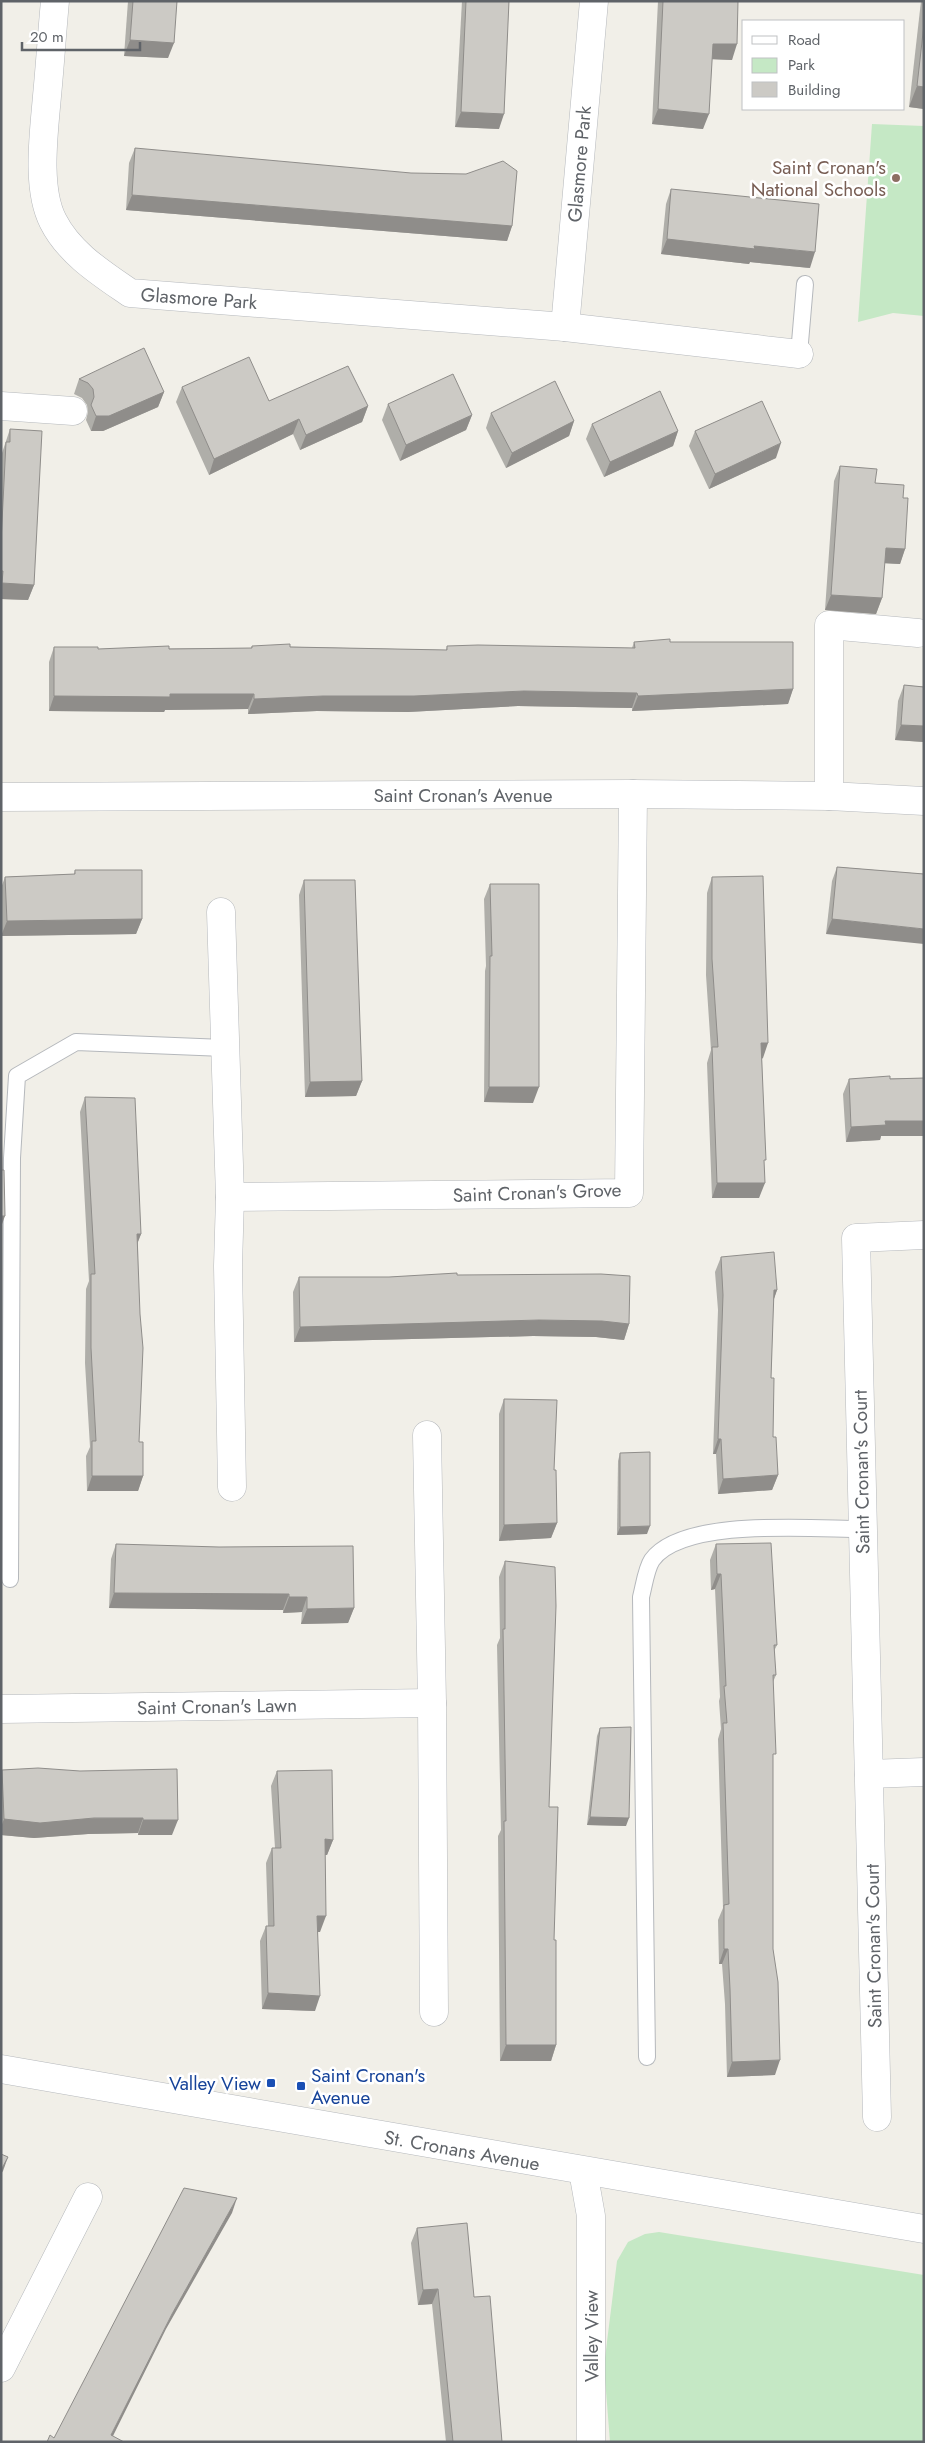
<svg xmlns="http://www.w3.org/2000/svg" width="925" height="2443" viewBox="0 0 925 2443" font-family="Jost,sans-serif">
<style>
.green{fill:#c5e8c5}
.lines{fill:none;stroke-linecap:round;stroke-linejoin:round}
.service-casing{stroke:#b5b8bc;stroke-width:18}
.minor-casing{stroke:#b5b8bc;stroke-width:29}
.tertiary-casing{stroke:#b5b8bc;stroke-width:29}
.service{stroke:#fff;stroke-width:16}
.minor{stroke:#fff;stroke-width:28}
.tertiary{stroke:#fff;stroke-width:28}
.wall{fill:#afaea9}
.shaded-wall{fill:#8f8d8a}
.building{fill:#cccac5;stroke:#8f8d8a}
.education-dot{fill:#8d6e63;stroke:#fff;stroke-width:2}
.transit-dot{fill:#1a4fb4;stroke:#fff;stroke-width:2}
.labels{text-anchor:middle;stroke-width:5;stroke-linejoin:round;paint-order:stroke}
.street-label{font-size:19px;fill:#5f6368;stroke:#fff}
.education-label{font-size:19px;fill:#785e54;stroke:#fff;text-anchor:end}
.transit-label{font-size:19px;fill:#164399;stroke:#fff;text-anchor:start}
</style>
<rect width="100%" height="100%" fill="#f1efe8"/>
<!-- green -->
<g class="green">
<path d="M872 124 924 126V316L893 313 858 322Z"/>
<path d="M659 2232 924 2275V2442H610L604 2366 617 2261 628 2242 645 2234Z"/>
</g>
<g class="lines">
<!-- service casing -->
<g class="service-casing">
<g id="service">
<path d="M799 354 805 284"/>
<path d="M10 1579 12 1158 17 1076 76 1042 224 1048"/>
<path d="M647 2057 641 1597C644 1586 646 1569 652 1560 683 1517 813 1529 863 1529"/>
</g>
</g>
<!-- minor casing -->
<g class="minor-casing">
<g id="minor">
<path d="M55 1C52 33 50 65 47 96 44 132 36 188 53 221 69 253 101 273 130 293L565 327 799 354"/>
<path d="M565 327 594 1"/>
<path d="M1 406 73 411"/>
<path d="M829 796V625L918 633"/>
<path d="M1 797 633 794 829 796 924 801"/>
<path d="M221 912 230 1197 228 1266 232 1487"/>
<path d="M230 1197 629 1193 633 794"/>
<path d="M427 1435 432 1703 434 2012"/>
<path d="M1 1709 432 1703"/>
<path d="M869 1774 924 1772"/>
<path d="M877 2117 856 1238 924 1235"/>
<path d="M583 2171 591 2216V2442"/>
<path d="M1 2368 88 2197"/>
</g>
</g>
<!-- tertiary casing -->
<g class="tertiary-casing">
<path id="tertiary" d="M1 2069 924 2229"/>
</g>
<!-- service -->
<use href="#service" class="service"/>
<!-- minor -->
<use href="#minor" class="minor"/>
<!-- tertiary -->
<use href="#tertiary" class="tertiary"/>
</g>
<!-- wall -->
<g class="wall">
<path d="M128 1H177L168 58 124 56Z"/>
<path d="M462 1H509L499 129 455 127Z"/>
<path d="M658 1H738L732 60 712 59 703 129 652 124Z"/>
<path d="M921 1H924V109L909 107Z"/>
<path d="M135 148 512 226 507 241 126 210 129 163Z"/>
<path d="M671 189 810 268 750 262 749 264 661 254 666 204Z"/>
<path d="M79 379 164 392 158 407 103 431H91L86 420 88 412 87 405 82 398 74 394Z"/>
<path d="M182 387 269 401 368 406 362 422 300 450 293 434 209 475 176 402Z"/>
<path d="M388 404 472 415 466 430 400 461 382 420Z"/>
<path d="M491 413 574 421 569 436 506 468 486 428Z"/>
<path d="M592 424 678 431 673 446 604 477 586 439Z"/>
<path d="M10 429 34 585 28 600 1 599V456Z"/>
<path d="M695 431 776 458 709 489 689 446Z"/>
<path d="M840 466 903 498 905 549 900 564 884 563 882 598 876 614 825 610 834 481Z"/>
<path d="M634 642H670L793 689 788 704 632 711V708L518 706 408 712 317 711 248 714V709L165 710 164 712 49 711V662L54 647 98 649 251 648 252 646 446 650 447 646 632 648Z"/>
<path d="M904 685 924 687V742L895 740 898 701Z"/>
<path d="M837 867 924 874 826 934 832 881Z"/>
<path d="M75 870 142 919 136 934 1 936V888L5 877 74 874Z"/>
<path d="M712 877 763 1058 762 1059 764 1165 759 1198H712L707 1063 711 1050 706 975 707 893Z"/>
<path d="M304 880 362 1081 356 1096 305 1097 299 895Z"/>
<path d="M490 884 533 1103 484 1102 485 971 486 966 484 899Z"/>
<path d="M924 1078V1136H881L880 1140 846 1142 843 1094 849 1079Z"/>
<path d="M85 1097 141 1234 138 1242 139 1442 143 1476 138 1491H87L86 1456 90 1447 85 1363 86 1289 89 1281 80 1112Z"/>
<path d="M721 1257 777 1290 773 1301 771 1378 773 1437 778 1475 772 1490 718 1494 716 1454H713L718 1310 715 1272Z"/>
<path d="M457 1275 629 1324 624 1340 596 1337 533 1336 294 1342 293 1292 299 1277H389Z"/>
<path d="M504 1399 554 1470 557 1523 551 1538 499 1541V1414Z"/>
<path d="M620 1453 647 1534 617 1535 618 1461Z"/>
<path d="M116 1544 354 1608 348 1623 301 1624 302 1612 283 1613V1610L109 1608 111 1559Z"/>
<path d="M716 1544 777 1645 774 1651 776 1675 773 1682V1949L775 2075 727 2077 725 2004 722 1964H719L718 1920 723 1908 718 1739 721 1729 719 1701 720 1697 715 1589 711 1590 710 1560Z"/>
<path d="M505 1561 549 1807 554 1940 556 2045 551 2061H500L498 1836 501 1830 497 1645 500 1638 499 1577Z"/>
<path d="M600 1728 626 1826 587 1825 597 1736Z"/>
<path d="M2 1770 80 1771 172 1835H138V1833L88 1834 34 1838 1 1835V1772Z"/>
<path d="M277 1771 333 1840 327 1855H325L320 1932H318L315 2011 262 2009 260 1941 266 1926H268L266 1863 272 1848H275L271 1786Z"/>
<path d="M417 2228 474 2297 502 2442H446L432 2304 418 2305 411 2243Z"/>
</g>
<!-- shaded-wall -->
<g class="shaded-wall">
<path d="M130 40 174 43 168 58 124 56Z"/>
<path d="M713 44H737L732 60 707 59Z"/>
<path d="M917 86 924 87V109L909 107Z"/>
<path d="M658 109 709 114 703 129 652 124Z"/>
<path d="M461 112 504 114 499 129 455 127Z"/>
<path d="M132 195 512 226 507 241 126 210Z"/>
<path d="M667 239 754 246 815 252 810 268 750 262 749 264 661 254Z"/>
<path d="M164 392 158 407 103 431H91L96 416Z"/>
<path d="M368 406 362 422 300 450 306 435Z"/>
<path d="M472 415 466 430 400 461 406 445Z"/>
<path d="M299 419 293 434 209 475 214 459Z"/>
<path d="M574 421 569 436 506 468 512 453Z"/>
<path d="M678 431 673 446 604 477 610 462Z"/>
<path d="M781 443 776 458 709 489 715 474Z"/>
<path d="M886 548 905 549 900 564 880 563Z"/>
<path d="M2 583 34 585 28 600 1 599Z"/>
<path d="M831 595 882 598 876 614 825 610Z"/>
<path d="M793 689 788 704 632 711 638 696Z"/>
<path d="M524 691 637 693 632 708 518 706 408 712 317 711 248 714 254 699 323 696Z"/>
<path d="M170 694H254L248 709 165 710 164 712 49 711 54 696Z"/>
<path d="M901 725 924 726V742L895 740Z"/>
<path d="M142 919 136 934 1 936 7 921Z"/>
<path d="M832 919 924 929V944L826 934Z"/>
<path d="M761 1043H768L763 1058 755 1059Z"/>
<path d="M362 1081 356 1096 305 1097 310 1082Z"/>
<path d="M489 1087H539L533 1103 484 1102Z"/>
<path d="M885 1121H924V1136H881L880 1140 846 1142 851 1127Z"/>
<path d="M717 1183H765L759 1198H712Z"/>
<path d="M1 1216H5L1 1227Z"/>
<path d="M137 1234H141L135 1249Z"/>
<path d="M774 1290H777L772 1305Z"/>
<path d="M539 1320 602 1321 629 1324 624 1340 596 1337 533 1336 294 1342 300 1327Z"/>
<path d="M718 1439H721L716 1454H713Z"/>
<path d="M778 1475 772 1490 718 1494 723 1479Z"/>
<path d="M92 1476H143L138 1491H87Z"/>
<path d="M557 1523 551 1538 499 1541 504 1525Z"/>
<path d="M650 1526 647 1534 617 1535 620 1527Z"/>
<path d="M717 1574H721L715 1589 711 1590Z"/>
<path d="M114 1593 289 1594 283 1610 109 1608Z"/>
<path d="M289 1597H307L302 1612 283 1613Z"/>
<path d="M354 1608 348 1623 301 1624 307 1609Z"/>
<path d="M590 1817 629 1818 626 1826 587 1825Z"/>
<path d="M143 1818 138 1833 88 1834 34 1838 1 1835V1827L4 1819Z"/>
<path d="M143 1820H178L172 1835H138Z"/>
<path d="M325 1839 333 1840 327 1855H319Z"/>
<path d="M317 1916H326L320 1932H311Z"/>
<path d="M724 1949H728L722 1964H719Z"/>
<path d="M268 1993 320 1996 315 2011 262 2009Z"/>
<path d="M506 2045H556L551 2061H500Z"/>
<path d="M780 2060 775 2075 727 2077 732 2062Z"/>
<path d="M8 2157 3 2171 1 2174V2170Z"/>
<path d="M237 2198 232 2213 166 2329 110 2442 111 2435 172 2314Z"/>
<path d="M438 2289 432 2304 418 2305 423 2290Z"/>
</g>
<!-- building -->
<g class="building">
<path d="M133 1H177L174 43 130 40Z"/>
<path d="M466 1H509L504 114 461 112Z"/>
<path d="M663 1H738L737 44H713L709 114 658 109Z"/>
<path d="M924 24V87L917 86Z"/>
<path d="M135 148 411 173 466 174 503 161 517 171 512 226 132 195Z"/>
<path d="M671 189 819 204 815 252 754 246 755 249 667 239Z"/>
<path d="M144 348 164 392 109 416H96L91 405 94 397 93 389 88 383 79 379Z"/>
<path d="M249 357 269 401 348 366 368 406 306 435 299 419 214 459 182 387Z"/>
<path d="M453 374 472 415 406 445 388 404Z"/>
<path d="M555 381 574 421 512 453 491 413Z"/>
<path d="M660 391 678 431 610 462 592 424Z"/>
<path d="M762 401 781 443 715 474 695 431Z"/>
<path d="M10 429 42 431 34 585 2 583 3 571H1V542L6 442H10Z"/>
<path d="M840 466 877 469 875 483 904 485 903 498H908L905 549 886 548 882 598 831 595Z"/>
<path d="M670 639V642H793V689L638 696 637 693 524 691 414 696H323L254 699V694H170V697L54 696V647H98V649L169 646V649L252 648V646L290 644V647L447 650V646L478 645 635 648 634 642Z"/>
<path d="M904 685 924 687V726L901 725Z"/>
<path d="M837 867 924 874V929L832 919Z"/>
<path d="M75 870H142V919L7 921 5 877 75 874Z"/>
<path d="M763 876 768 1043H761L766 1160H764L765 1183H717L712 1047H718L712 959V877Z"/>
<path d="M304 880H355L362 1081 310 1082Z"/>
<path d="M490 884H539V1087H489L490 956H492Z"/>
<path d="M890 1076V1079L924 1078V1121H885L886 1125 851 1127 849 1079Z"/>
<path d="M85 1097 135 1098 141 1234H137L140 1314 143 1348 139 1442H143V1476H92V1441H96L91 1348V1274H95Z"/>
<path d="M1 1118 2 1170H4L5 1216H1Z"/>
<path d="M774 1252 777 1290H774L771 1378H774L773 1437H776L778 1475 723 1479 721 1439H718L723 1295 721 1257Z"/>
<path d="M457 1273V1275L601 1274 630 1276 629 1324 602 1321 539 1320 300 1327 299 1277H389Z"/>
<path d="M504 1399 557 1400 554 1470H556L557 1523 504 1525Z"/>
<path d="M650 1452V1526L620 1527V1453Z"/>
<path d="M771 1543 777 1645H774L776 1675H773L776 1754H773V1949L778 1982 780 2060 732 2062 730 1989 728 1949H724V1905L729 1904 723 1723H727L724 1686H726L721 1574H717L716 1544Z"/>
<path d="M116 1544 219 1547 353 1546 354 1608 307 1609V1597H289V1594L114 1593Z"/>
<path d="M505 1561 555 1567 556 1606 549 1807H558L554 1940H556V2045H506L504 1821H506L503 1629H505Z"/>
<path d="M631 1727 629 1818 590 1817 600 1728Z"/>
<path d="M38 1768 80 1771 177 1769 178 1820H143V1818H94L40 1823 4 1819 2 1770Z"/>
<path d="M332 1770 333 1840 325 1839 326 1916H317L320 1996 268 1993 266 1926H274L272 1848H281L277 1771Z"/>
<path d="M1 2154 8 2157 1 2170Z"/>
<path d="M184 2188 237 2198 172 2314 111 2435 124 2442H47L50 2435 54 2438Z"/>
<path d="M467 2223 474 2297 490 2296 502 2442H453L438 2289 423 2290 417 2228Z"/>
</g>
<!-- markers -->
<circle class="education-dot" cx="896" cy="178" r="5"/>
<g class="transit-dot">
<rect x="266" y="2078" width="10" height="10" rx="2.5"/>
<rect x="296" y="2081" width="10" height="10" rx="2.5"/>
</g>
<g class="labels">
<!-- street labels -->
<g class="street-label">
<text transform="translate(579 164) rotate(-85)" y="7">Glasmore Park</text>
<text transform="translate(199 298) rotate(4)" y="7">Glasmore Park</text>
<text x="463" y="802">Saint Cronan's Avenue</text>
<text transform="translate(537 1192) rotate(-2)" y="7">Saint Cronan's Grove</text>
<text transform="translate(861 1472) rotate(-91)" y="7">Saint Cronan's Court</text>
<text transform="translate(217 1706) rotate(-1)" y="7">Saint Cronan's Lawn</text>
<text transform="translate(873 1946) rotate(-91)" y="7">Saint Cronan's Court</text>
<text transform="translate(462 2150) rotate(10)" y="7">St. Cronans Avenue</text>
<text transform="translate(591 2336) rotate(-90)" y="7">Valley View</text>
</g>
<!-- education labels -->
<g class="education-label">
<text x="886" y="174">Saint Cronan's<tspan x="886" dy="22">National Schools</tspan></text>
</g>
<!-- transit labels -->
<g class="transit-label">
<text x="311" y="2082">Saint Cronan's<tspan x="311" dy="22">Avenue</tspan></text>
<text x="261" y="2090" text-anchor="end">Valley View</text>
</g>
</g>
<!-- border -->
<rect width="925" height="2443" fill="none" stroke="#5f6368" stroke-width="5"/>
<!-- legend -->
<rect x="742" y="20" width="162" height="90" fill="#ffffff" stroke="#bfc1c3"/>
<rect x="752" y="36" width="25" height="8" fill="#ffffff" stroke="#bfc1c3"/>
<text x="788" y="45" font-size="15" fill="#5f6368">Road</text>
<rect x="752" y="58" width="25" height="15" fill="#c5e8c5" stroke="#bfc1c3"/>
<text x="788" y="70" font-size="15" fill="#5f6368">Park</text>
<rect x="752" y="82" width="25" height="15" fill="#cccac5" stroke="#bfc1c3"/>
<text x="788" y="95" font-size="15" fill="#5f6368">Building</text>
<!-- scale -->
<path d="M22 42v8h118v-8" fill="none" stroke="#5f6368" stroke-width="2.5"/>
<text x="30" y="42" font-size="15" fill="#5f6368" stroke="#ffffff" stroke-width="4" paint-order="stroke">20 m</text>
</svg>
